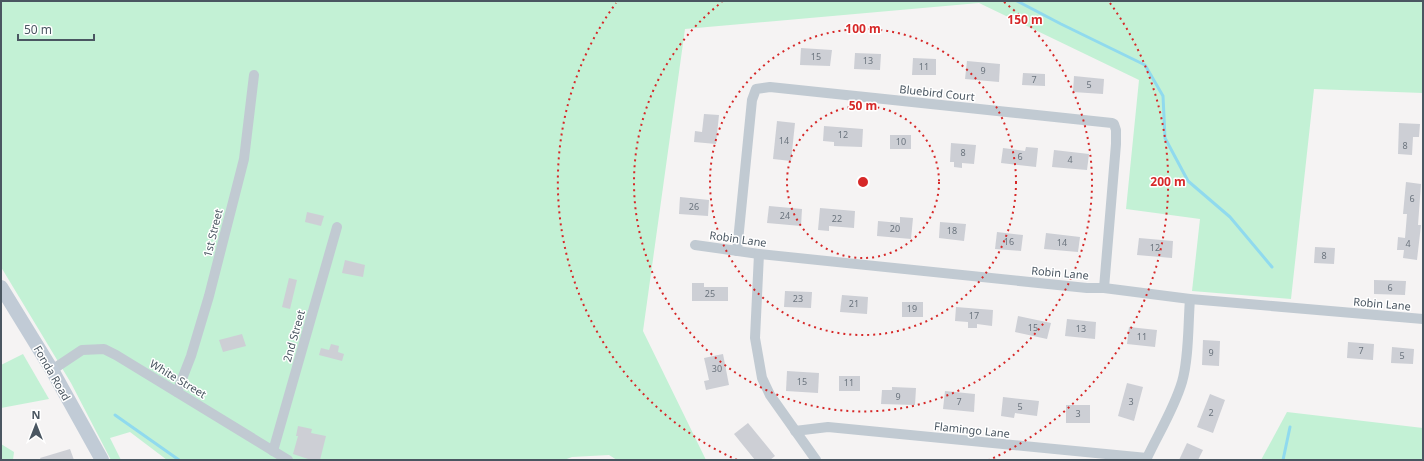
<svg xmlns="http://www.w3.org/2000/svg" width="1424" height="461" viewBox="0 0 1424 461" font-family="'Noto Sans',sans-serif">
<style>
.green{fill:#c3f1d5}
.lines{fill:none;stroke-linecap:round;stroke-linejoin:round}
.stream{stroke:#90daee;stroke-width:3}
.building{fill:#cdcfd5}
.street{stroke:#c1cad2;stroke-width:10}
.secondary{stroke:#c1cbd6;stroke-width:14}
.ring{fill:none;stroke:#d62828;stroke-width:2;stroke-dasharray:2 4}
.labels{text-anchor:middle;stroke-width:3;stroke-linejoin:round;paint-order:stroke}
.number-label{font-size:9px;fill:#6b747e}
.street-label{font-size:11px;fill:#4a5661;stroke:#fff}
.centre{fill:#d62828;stroke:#fff;stroke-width:2}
.ring-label{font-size:12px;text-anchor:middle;font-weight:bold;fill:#d62828;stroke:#fff;stroke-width:3;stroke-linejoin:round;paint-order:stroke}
</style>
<rect width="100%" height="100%" fill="#f5f3f3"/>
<!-- green -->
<g class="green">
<path d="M1 1H1423V93L1314 89 1291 299 1192 291 1200 219 1126 209 1139 80 979 3 685 29 643 331 706 460H617L609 455 572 457 564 460H167L130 432 110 438 121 460H111L71 383 1 267Z"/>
<path d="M23 354 49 399 1 408V365Z"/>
<path d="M1287 412 1423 428V460H1261Z"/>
<path d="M1 444 14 452 13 460H1Z"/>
</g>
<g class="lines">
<!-- stream -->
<g class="stream">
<path d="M1017 1 1061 24 1145 65 1163 96 1165 138 1188 181 1230 217 1272 267"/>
<path d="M115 415 179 460"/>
<path d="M1283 460 1290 427"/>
</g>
</g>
<!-- building -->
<g class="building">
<path d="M801 48 832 50 830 66 800 65Z"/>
<path d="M855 53 881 54 880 70 854 69Z"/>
<path d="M913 58 936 59V75H912Z"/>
<path d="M967 61 1000 64 999 82 965 79Z"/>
<path d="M1023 73 1045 74V86L1022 85Z"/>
<path d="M1074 76 1104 79 1103 94 1073 92Z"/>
<path d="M704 114 719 115 716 144 694 142 695 131 702 132Z"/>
<path d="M777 121 795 123 791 161 773 159Z"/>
<path d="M1399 123 1420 124 1419 137H1413L1412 155 1398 154Z"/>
<path d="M824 126 863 129 862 147 834 146V142L823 141Z"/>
<rect x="890" y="135" width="21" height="14"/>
<path d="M951 143 976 145 974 164 962 163V168L954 167V162H950Z"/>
<path d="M1026 147 1038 148 1036 167 1001 163 1003 148 1025 151Z"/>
<path d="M1054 150 1089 154 1087 170 1052 167Z"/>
<path d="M1406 182 1421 184 1418 225H1421L1417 260 1403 258 1404 250H1397L1398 237 1405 238 1407 214H1403Z"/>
<path d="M680 197 709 200 708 216 679 214Z"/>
<path d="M769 206 802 209 801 226 767 223Z"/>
<path d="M820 208 855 211 854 228 829 226V231L818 230Z"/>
<path d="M307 212 324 216 321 226 305 222Z"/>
<path d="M900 217 913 218 911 239 877 236 878 221 900 223Z"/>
<path d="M940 222 966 224 964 241 939 238Z"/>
<path d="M997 232 1023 235 1021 251 995 249Z"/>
<path d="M1046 233 1080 237 1078 252 1044 249Z"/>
<path d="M1139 238 1173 241 1172 258 1137 255Z"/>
<path d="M1315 247 1335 248 1334 264 1314 263Z"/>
<path d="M345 260 365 265 363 277 342 273Z"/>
<path d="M289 278 297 280 290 309 282 307Z"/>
<path d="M1374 280 1406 281 1405 295 1374 294Z"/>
<path d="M692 283H704V287H728V301H692Z"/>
<path d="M785 291 812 292 811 308 784 307Z"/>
<path d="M842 295 868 297 867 314 840 312Z"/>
<rect x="902" y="302" width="21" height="15"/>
<path d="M956 307 993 310 992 326 977 324V328H968V322L955 321Z"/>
<path d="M1018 316 1051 323 1047 339 1015 332Z"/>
<path d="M1067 319 1096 322 1095 339 1065 336Z"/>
<path d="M1129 327 1157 330 1155 347 1127 344Z"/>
<path d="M242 334 246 346 223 352 219 340Z"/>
<path d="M1203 340 1220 341 1219 366 1202 365Z"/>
<path d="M1348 342 1374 344 1373 360 1347 358Z"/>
<path d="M331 344 339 346 338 352 344 354 342 361 319 355 321 348 329 350Z"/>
<path d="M1392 347 1414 349 1413 364 1391 363Z"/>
<path d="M723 354 729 385 706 390 704 381 709 380 704 358Z"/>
<path d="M787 371 819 373 818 393 786 391Z"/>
<rect x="839" y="376" width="21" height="15"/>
<path d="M1127 383 1143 387 1134 421 1118 416Z"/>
<path d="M892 387 916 388 915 405 881 404 882 390H892Z"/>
<path d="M945 391 975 394 974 412 943 409Z"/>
<path d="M1210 394 1225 400 1213 433 1197 427Z"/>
<path d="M1003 397 1039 401 1037 416 1015 413 1014 418 1001 416Z"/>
<rect x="1066" y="405" width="24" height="18"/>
<path d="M748 423 775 456 770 460H755L734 434Z"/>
<path d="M298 426 312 429 311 433 326 436 320 460H308V459L293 454 298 436H296Z"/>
<path d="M1187 443 1203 450 1198 460H1179Z"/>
<path d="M70 449 74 460H41L40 458Z"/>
</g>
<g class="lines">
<!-- street -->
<g class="street">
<path d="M695 245 759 254 1087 288H1104L1190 299 1423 319"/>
<path d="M737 251 752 100 756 89 770 87 1112 123 1114 124 1116 130V144L1104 288"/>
<path d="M759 254 755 338 762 378 770 395 816 460"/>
<path d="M52 370 82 350 104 349 116 355 288 460"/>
<path d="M177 392 191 356 209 296 244 159 254 75"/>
<path d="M795 431 828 427 1147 458"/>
<path d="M273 451 337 227"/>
<path d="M1146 460C1158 434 1174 409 1182 382 1189 358 1188 324 1190 299"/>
</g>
<!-- secondary -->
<path class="secondary" d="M1 287 52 370 102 460"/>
</g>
<!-- distance rings -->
<g class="ring">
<circle cx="863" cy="182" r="76"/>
<circle cx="863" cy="182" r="153"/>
<path d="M1004 2A229 229 0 1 1 722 2"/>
<path d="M737 460A305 305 0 0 1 616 3M1110 3A305 305 0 0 1 989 460"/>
</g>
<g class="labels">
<!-- number labels -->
<g class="number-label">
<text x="816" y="60">15</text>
<text x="868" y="64">13</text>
<text x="924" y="70">11</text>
<text x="983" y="74">9</text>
<text x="1034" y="83">7</text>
<text x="1089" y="88">5</text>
<text x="843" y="138">12</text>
<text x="784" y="144">14</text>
<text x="901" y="145">10</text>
<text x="1405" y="149">8</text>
<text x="963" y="156">8</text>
<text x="1020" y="160">6</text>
<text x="1070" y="163">4</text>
<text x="1412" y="202">6</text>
<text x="694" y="210">26</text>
<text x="785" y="219">24</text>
<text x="837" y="222">22</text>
<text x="895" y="232">20</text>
<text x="952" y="234">18</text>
<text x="1009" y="245">16</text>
<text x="1062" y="246">14</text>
<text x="1408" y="247">4</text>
<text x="1155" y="251">12</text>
<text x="1324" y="259">8</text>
<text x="1390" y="291">6</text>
<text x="710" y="297">25</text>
<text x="798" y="302">23</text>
<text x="854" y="307">21</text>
<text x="912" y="312">19</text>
<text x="974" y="319">17</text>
<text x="1033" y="331">15</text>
<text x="1081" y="332">13</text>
<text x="1142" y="340">11</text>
<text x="1361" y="354">7</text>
<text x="1211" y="356">9</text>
<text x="1402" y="359">5</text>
<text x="717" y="372">30</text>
<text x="802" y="385">15</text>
<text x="849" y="386">11</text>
<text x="898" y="400">9</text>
<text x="959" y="405">7</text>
<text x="1131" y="405">3</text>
<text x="1020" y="410">5</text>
<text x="1211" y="416">2</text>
<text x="1078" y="417">3</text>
</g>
<!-- street labels -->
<g class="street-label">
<text transform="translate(937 93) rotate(6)" y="4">Bluebird Court</text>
<text transform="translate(213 233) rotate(-76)" y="4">1st Street</text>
<text transform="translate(738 239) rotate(8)" y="4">Robin Lane</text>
<text transform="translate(1060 273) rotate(5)" y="4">Robin Lane</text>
<text transform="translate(1382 304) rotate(5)" y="4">Robin Lane</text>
<text transform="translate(294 336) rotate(-74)" y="4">2nd Street</text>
<text transform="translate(52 373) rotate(60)" y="4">Fonda Road</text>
<text transform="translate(178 379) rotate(31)" y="4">White Street</text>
<text transform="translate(972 430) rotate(6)" y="4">Flamingo Lane</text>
</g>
</g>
<circle cx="863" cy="182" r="6" class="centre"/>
<g class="ring-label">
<text x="1025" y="24">150 m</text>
<text x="863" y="33">100 m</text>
<text x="863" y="110">50 m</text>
<text x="1168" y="186">200 m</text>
</g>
<!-- border -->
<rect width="1424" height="461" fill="none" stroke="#4a5661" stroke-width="4"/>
<!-- north arrow -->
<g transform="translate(36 425)" stroke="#ffffff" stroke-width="3" paint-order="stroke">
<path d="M0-3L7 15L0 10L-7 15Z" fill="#4a5661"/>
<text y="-6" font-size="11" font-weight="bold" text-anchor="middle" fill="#4a5661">N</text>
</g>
<!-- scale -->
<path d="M18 34v6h76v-6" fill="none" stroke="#4a5661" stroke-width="2"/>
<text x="24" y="34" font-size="12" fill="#4a5661" stroke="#ffffff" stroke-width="3" paint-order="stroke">50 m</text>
</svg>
